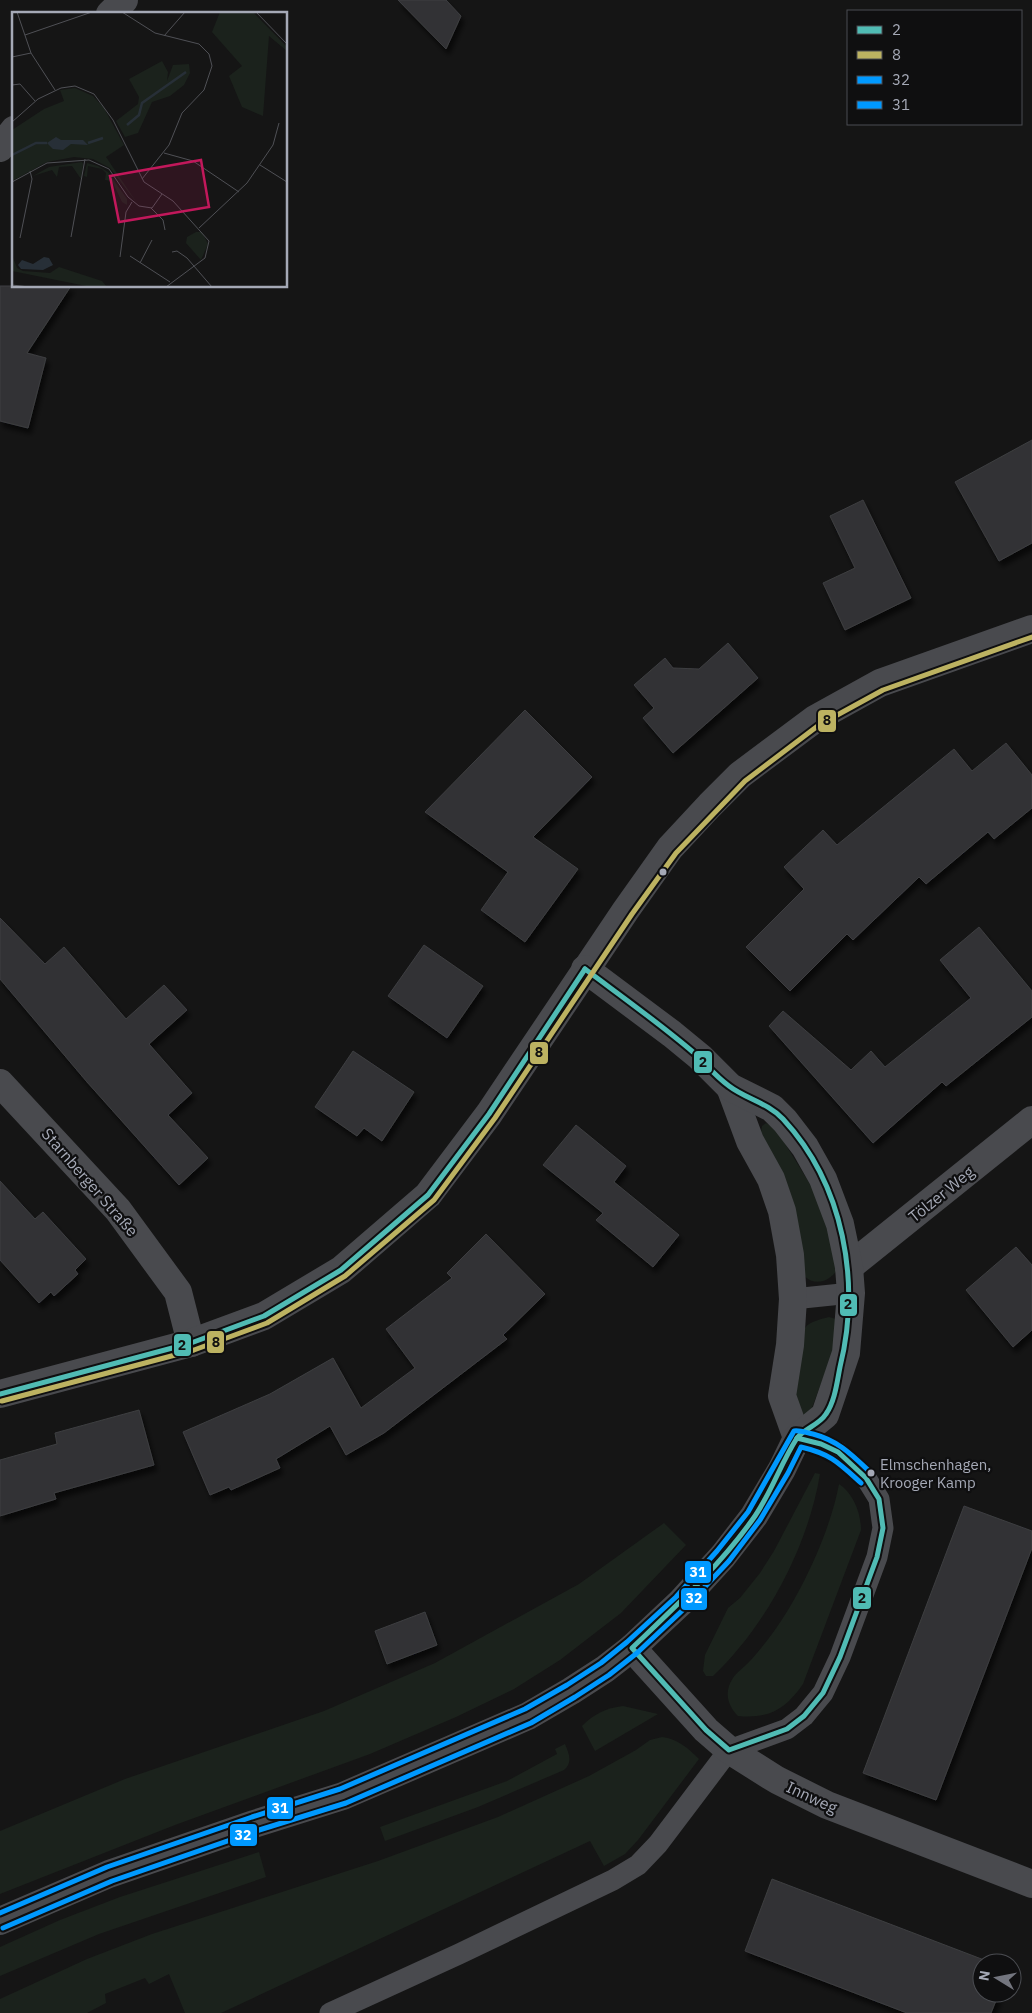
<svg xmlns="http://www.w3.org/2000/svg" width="1032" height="2013" viewBox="0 0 1032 2013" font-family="'IBM Plex Sans',sans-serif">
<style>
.green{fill:#1b221c}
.building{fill:#333334;stroke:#3d3e41;filter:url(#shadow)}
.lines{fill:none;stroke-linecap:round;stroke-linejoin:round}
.service{stroke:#494a4e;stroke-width:21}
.minor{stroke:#494a4e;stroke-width:28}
.bus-1-casing{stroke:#0f0f10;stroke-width:9}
.bus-2-casing{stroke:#0f0f10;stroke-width:9}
.bus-3-casing{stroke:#0f0f10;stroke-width:9}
.bus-4-casing{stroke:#0f0f10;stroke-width:9}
.bus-1{stroke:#50bbb4;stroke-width:5}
.bus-2{stroke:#bcb261;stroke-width:5}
.bus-3{stroke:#09f;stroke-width:5}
.bus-4{stroke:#09f;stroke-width:5}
.bus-dot{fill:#a5a9b6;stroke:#0f0f10;stroke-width:2}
.labels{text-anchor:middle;stroke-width:4.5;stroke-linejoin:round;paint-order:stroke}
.bus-label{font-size:15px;fill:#a5a9b6;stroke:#0f0f10;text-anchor:start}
.street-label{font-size:16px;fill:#a5a9b6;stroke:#0f0f10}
.inset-river{fill:none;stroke:#272f37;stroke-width:2.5}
.inset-road{fill:none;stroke:#4f5055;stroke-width:1}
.view{fill:#c2185b;fill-opacity:0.15;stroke:#c2185b;stroke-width:2.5}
.inset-edge{fill:none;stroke:#a5a9b6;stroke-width:2.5}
.line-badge{stroke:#0f0f10;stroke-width:2}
.badge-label{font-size:14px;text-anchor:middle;font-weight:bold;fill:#fff}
.pale-badge-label{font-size:14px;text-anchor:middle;font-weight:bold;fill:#111}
</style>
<defs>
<filter id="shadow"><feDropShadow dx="3" dy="5.5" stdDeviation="2.5" flood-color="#0009"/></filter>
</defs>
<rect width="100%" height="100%" fill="#151515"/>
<!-- green -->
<g class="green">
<path d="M766 1123 776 1129 813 1189 825 1215 838 1269C830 1281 816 1287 804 1276L761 1133 762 1126Z"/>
<path d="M829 1317 836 1319 834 1349 807 1421 793 1428C794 1410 797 1340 805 1328 810 1321 822 1319 829 1317Z"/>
<path d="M815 1473 820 1474C808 1547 766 1626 713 1676H706L703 1671 705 1655 728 1608 740 1598 760 1573 774 1551Z"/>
<path d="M839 1484C853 1493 861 1513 861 1530L803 1684C786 1709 769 1719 738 1716 727 1705 724 1691 733 1678 736 1673 742 1669 747 1664 755 1656 762 1647 769 1638 799 1599 830 1533 839 1484Z"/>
<path d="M664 1523 686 1545 621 1613 560 1660 514 1689 456 1717 370 1754 175 1825 0 1894V1831L125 1779 324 1711 435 1663 579 1584Z"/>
<path d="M623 1706 658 1714 595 1751 582 1726C594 1714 606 1708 623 1706Z"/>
<path d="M662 1737C678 1739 688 1748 699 1759L638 1840 625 1854 604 1866 590 1841 221 2013H185L169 1974 149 1984 145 1978 105 1994 106 2003 87 2013H0V1999L87 1959 152 1934 378 1861 498 1817 589 1776 636 1750 650 1740Z"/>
<path d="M565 1744C569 1754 573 1762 564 1770L478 1807 385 1841 380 1827 507 1781 557 1754 555 1749Z"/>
<path d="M259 1852 266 1877 99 1934 0 1976V1947L60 1920 120 1897Z"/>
</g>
<!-- building -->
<g class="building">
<path d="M398 0H446L461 16 446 49Z"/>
<path d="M0 286H71L27 353 46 358 28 428 0 421Z"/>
<path d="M1032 440V543L999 561 955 482Z"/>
<path d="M863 500 911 598 845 630 823 583 855 568 830 516Z"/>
<path d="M728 643 758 678 673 753 643 718 654 708 634 685 665 658 673 668 699 669Z"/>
<path d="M525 710 592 777 533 837 578 869 525 942 481 910 508 872 425 812Z"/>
<path d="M1006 743 1032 775V808L994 839 988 832 926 884 919 877 853 940 847 934 790 991 746 947 804 889 784 867 823 830 837 845 954 749 972 771Z"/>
<path d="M0 918 45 964 64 947 126 1019 164 985 187 1010 149 1044 192 1093 168 1115 208 1158 179 1185 87 1082 0 979Z"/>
<path d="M979 927 1032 991V1017L946 1086 942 1082 873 1143 769 1026 783 1011 851 1070 871 1051 885 1067 971 998 940 960Z"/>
<path d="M424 945 483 986 447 1038 388 996Z"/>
<path d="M353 1051 414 1092 382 1141 364 1128 357 1136 315 1107Z"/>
<path d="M576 1125 626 1166 614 1182 679 1235 653 1267 596 1220 603 1213 543 1165Z"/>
<path d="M0 1181 35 1219 43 1212 86 1259 75 1270 78 1274 54 1296 51 1292 39 1303 0 1260Z"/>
<path d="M486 1234 545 1294 503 1335 507 1339 384 1433 346 1455 330 1426 276 1459 280 1468 231 1490 229 1487 210 1495 183 1432 270 1394 333 1358 361 1408 415 1368 386 1329 452 1278 447 1273Z"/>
<path d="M1016 1247 1032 1265V1330L1013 1347 966 1290Z"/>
<path d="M139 1410 154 1465 54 1493 56 1499 0 1516V1460L57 1444 55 1433Z"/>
<path d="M964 1506 1032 1531V1548L936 1800 863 1773Z"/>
<path d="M425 1612 437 1645 387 1664 375 1631Z"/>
<path d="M772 1879 992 1963H982V1993H999L991 2013H907L745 1951Z"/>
</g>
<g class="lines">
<!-- service -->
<g class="service">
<path d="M793 1299 851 1293"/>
<path d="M330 2013 459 1954 613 1880 638 1865 658 1844 729 1750 787 1729 804 1716 823 1693 840 1657 877 1557 883 1528 879 1499 866 1478 838 1452 821 1444 797 1438"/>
</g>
<!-- minor -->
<g class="minor">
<path d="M110 14 124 0"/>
<path d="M0 148 14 130"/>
<path d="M0 1083 118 1210 178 1292 191 1343"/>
<path d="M730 1087 750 1141 771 1179 782 1211 790 1255 793 1299 790 1345 782 1396 797 1438"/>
<path d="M849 1267 1032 1120"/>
<path d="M0 1394 191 1343 264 1316 341 1270 428 1195 489 1114 626 910 670 848 710 805 740 775 815 719 880 683 1032 629"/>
<path d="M632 1648 706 1730 729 1750 777 1780 827 1805 1032 1884"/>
<path d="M0 1921 109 1874 254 1824 343 1796 528 1716 571 1691 605 1669 632 1648 681 1602 723 1556 754 1516 782 1469 797 1438 825 1415 846 1353 851 1293 849 1267 840 1224 823 1179 805 1147 785 1121 772 1108 730 1087 700 1057 672 1034 585 969"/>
</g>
<!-- bus-1 casing -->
<g class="bus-1-casing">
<g id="bus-1">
<path d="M585 969C621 996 659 1023 693 1052 705 1063 715 1076 729 1086 746 1099 768 1103 783 1119 844 1185 861 1282 840 1367 837 1382 835 1401 826 1414 819 1425 805 1428 797 1438"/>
<path d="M0 1394 191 1343 264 1316 341 1270 428 1195 489 1114 585 969"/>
<path d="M797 1438 821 1444 838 1452 866 1478 879 1499 883 1528 877 1557 840 1657 823 1693 804 1716 787 1729 729 1750 706 1730 632 1648C675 1607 721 1565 755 1516 772 1491 781 1463 797 1438Z"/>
</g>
</g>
<!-- bus-2 casing -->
<g class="bus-2-casing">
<path id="bus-2" d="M2 1401 194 1350 267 1323 345 1276 434 1200 495 1118 632 914 676 853 745 781 819 725 883 690 1032 637"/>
</g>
<!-- bus-3 casing -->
<g class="bus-3-casing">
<path id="bus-3" d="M3 1928 112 1881 256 1831 346 1803 531 1723 575 1697 609 1675 637 1653 686 1607 729 1561 760 1520 788 1473 801 1447C831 1454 839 1463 861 1483"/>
</g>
<!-- bus-4 casing -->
<g class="bus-4-casing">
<path id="bus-4" d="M0 1913 107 1867 252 1817 340 1789 525 1709 567 1685 601 1663 627 1642 676 1597 717 1551 748 1512 794 1431C800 1430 807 1433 813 1434 839 1441 852 1455 871 1473"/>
</g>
<!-- bus-1 -->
<use href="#bus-1" class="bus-1"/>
<!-- bus-2 -->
<use href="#bus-2" class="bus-2"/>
<!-- bus-3 -->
<use href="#bus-3" class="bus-3"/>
<!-- bus-4 -->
<use href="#bus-4" class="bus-4"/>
</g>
<!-- markers -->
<g class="bus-dot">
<circle cx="663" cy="872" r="4.5"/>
<circle cx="871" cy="1473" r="4.5"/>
</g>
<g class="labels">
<!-- bus labels -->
<g class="bus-label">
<text x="880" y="1470">Elmschenhagen,<tspan x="880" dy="18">Krooger Kamp</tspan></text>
</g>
<!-- street labels -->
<g class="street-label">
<text transform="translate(90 1182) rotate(49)" y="6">Starnberger Straße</text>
<text transform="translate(941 1194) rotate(-39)" y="6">Tölzer Weg</text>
<text transform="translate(812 1797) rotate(25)" y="6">Innweg</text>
</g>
</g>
<!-- overview -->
<g transform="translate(12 12)">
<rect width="275" height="275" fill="#151515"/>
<path d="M208 0H241L275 35V39L257 24 251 104 230 95 217 64 230 54 200 20ZM150 49 156 60 155 69 161 53 177 52 178 61 172 73 158 84 140 90 126 121 113 125 104 109 126 92 127 85 117 67ZM63 76 81 84 92 96 112 133 94 145 125 191 98 156 81 147 62 145 35 150 0 169V118L32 97 52 89 48 78ZM70 150 71 152 69 167 60 154 47 155 45 165 40 158 21 164 37 155ZM75 151 86 154 96 160 115 187V193L110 190 100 169 93 168 94 161 90 157 76 154 75 165 72 164ZM184 220H190L196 232 189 248 174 231 175 225ZM0 243 5 256 11 259 38 261 47 255 90 269 95 275H79L0 259Z" fill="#1b221c"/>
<path d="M44 125 49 128H71L76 133 59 132 51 138 41 137 35 131ZM32 245 37 246 41 253 31 258 9 257 6 253 10 248 21 252Z" fill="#272f37"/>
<path class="inset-river" d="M115 113 127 103 130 91 174 60M76 131 91 126M0 143 24 131H35"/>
<path class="inset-road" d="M5 0 19 41 43 78M110 0 143 21 187 32 197 42 200 54 192 78 170 101 157 133 130 167M244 0 275 32M13 23 80 0M152 24 173 0M0 45 19 41M0 73 8 72 23 89M0 110 26 87 49 76 63 74 82 82 101 108 132 170 161 189 197 229 193 246 154 275M152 141 181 149 227 180M248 153 275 170M0 170 35 151 77 148 97 157 116 185 127 194 140 196 150 182M139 196 151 208 153 218M187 216 235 171 261 133 267 111M59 225 73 147M8 226 20 167 18 159M160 240 165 239 175 246 200 275M118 244 158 270M108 245 114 200 120 190M128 251 140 228M0 273 17 275"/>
<path class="view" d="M189 148 197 195 107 210 98 164Z"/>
<rect width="275" height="275" class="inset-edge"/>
</g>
<g class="line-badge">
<rect x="817" y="709" width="20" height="24" rx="5" fill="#bcb261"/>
<rect x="529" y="1041" width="20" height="24" rx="5" fill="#bcb261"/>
<rect x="693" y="1050" width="20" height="24" rx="5" fill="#50bbb4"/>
<rect x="839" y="1293" width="19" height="24" rx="5" fill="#50bbb4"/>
<rect x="206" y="1330" width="19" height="24" rx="5" fill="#bcb261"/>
<rect x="173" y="1333" width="19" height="24" rx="5" fill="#50bbb4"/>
<rect x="684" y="1560" width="28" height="24" rx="5" fill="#09f"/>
<rect x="852" y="1586" width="20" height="24" rx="5" fill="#50bbb4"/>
<rect x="680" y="1587" width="28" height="24" rx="5" fill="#09f"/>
<rect x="266" y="1796" width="28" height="24" rx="5" fill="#09f"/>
<rect x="229" y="1823" width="29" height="24" rx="5" fill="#09f"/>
</g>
<g class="badge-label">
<text x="698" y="1577">31</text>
<text x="694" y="1603">32</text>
<text x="280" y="1813">31</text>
<text x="243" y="1840">32</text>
</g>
<g class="pale-badge-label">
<text x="827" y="725">8</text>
<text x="539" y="1057">8</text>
<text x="703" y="1067">2</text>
<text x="848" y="1309">2</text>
<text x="216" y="1347">8</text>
<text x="182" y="1350">2</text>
<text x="862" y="1603">2</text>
</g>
<!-- legend -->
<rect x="847" y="10" width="175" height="115" fill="#0f0f10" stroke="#4b4d52"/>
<rect x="857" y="26" width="25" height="8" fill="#50bbb4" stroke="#4b4d52"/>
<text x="892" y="35" font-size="15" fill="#a5a9b6">2</text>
<rect x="857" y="51" width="25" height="8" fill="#bcb261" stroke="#4b4d52"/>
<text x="892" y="60" font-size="15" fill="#a5a9b6">8</text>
<rect x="857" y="76" width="25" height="8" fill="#0099ff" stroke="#4b4d52"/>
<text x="892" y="85" font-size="15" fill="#a5a9b6">32</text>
<rect x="857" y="101" width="25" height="8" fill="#0099ff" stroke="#4b4d52"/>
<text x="892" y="110" font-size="15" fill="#a5a9b6">31</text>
<!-- north arrow -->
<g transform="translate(997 1978) rotate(280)"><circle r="24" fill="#0f0f10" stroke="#4b4d52"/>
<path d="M0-4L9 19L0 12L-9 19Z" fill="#73757e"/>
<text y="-8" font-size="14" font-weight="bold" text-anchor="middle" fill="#a5a9b6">N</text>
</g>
</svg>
